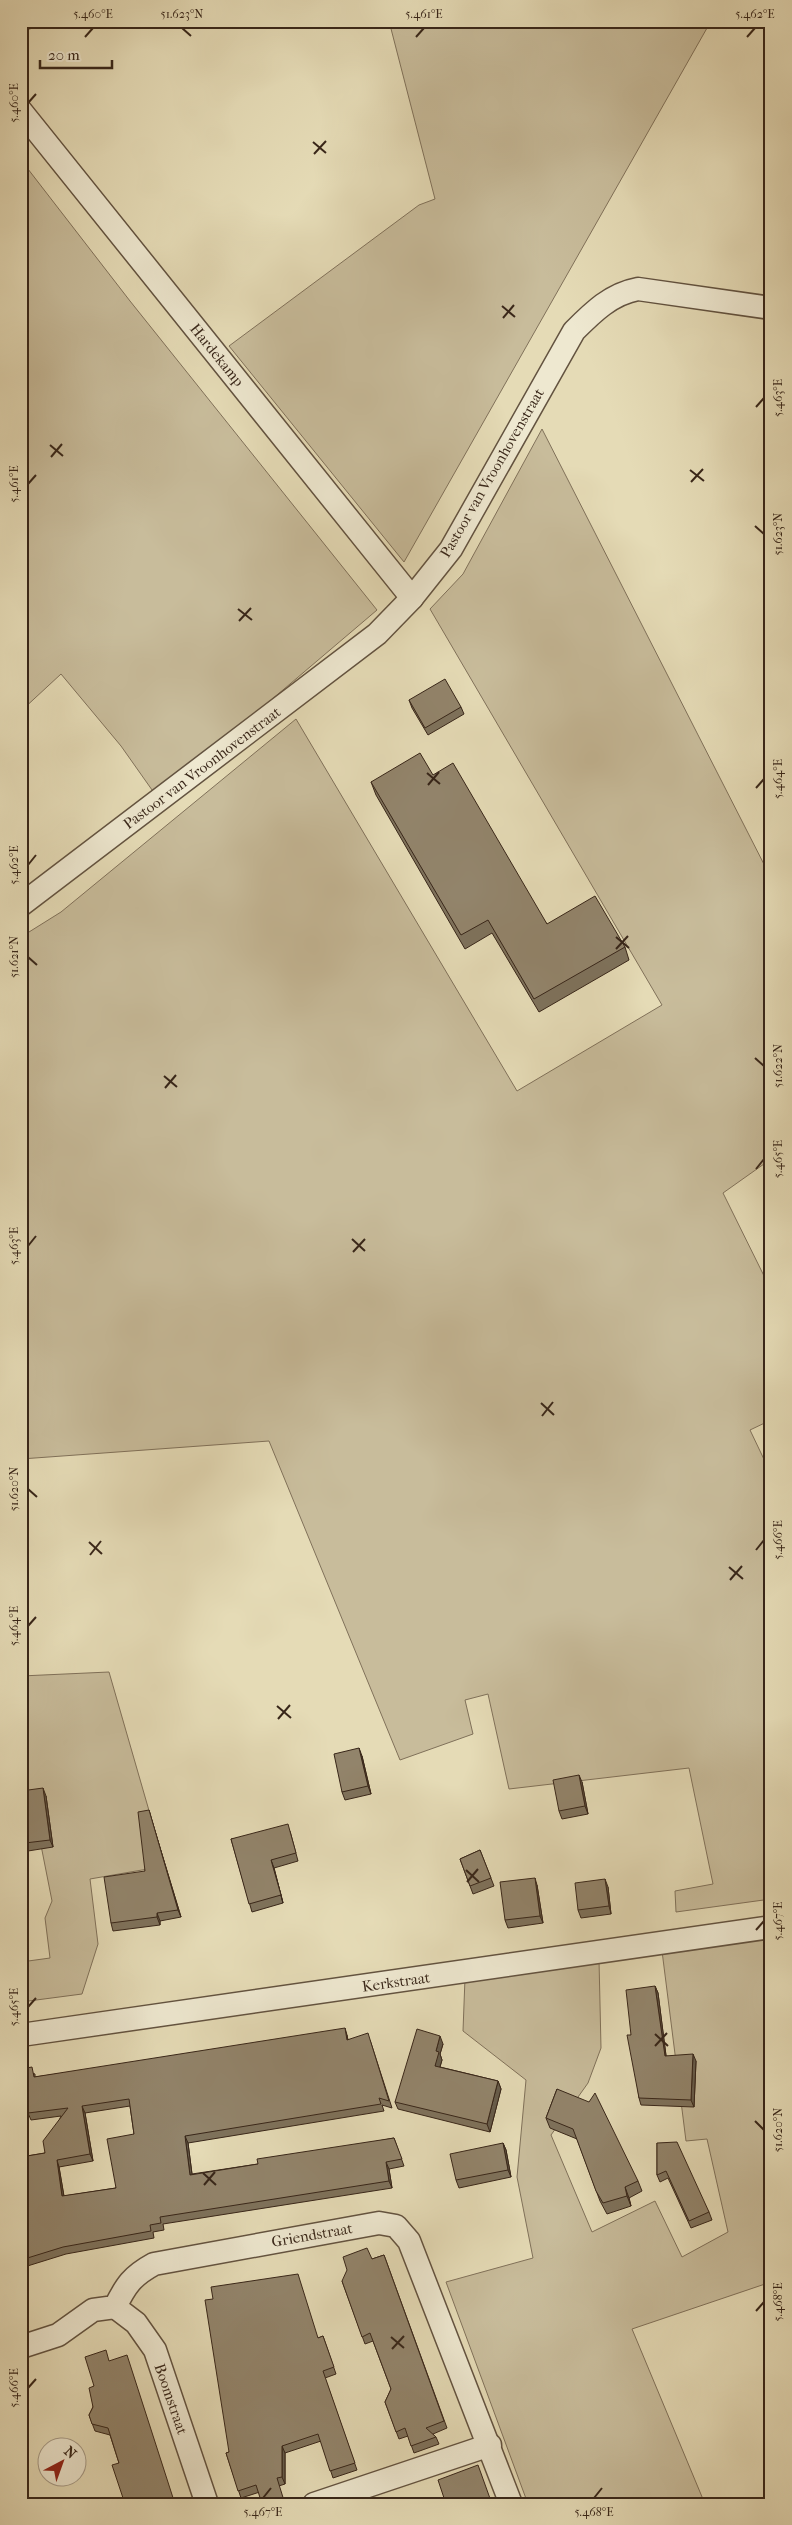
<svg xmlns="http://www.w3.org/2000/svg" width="792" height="2525" viewBox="0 0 792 2525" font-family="'IM FELL French Canon',serif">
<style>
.green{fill:#c8bc9b;stroke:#80715a}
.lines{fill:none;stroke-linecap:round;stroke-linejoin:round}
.minor-casing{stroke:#635340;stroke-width:25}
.minor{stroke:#eee8d0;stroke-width:22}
.wall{fill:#7e725c;stroke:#382619;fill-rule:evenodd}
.shaded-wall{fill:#665c4b;stroke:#382619}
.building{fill:#92846b;stroke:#382619;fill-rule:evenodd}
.ticks{fill:none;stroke:#382619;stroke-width:2}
.labels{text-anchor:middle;stroke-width:4;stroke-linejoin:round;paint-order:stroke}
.street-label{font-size:15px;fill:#382619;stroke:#eee8d0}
.neatline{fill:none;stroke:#382619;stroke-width:2}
.ticks-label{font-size:12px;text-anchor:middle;fill:#382619}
</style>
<rect width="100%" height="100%" fill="#e5dbb6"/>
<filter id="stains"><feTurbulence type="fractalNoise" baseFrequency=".004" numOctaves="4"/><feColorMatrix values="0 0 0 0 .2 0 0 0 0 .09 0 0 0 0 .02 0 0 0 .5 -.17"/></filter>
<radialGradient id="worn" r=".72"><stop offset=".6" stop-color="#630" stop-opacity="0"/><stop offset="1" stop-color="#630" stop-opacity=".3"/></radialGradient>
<!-- green -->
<g class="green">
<path d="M21 21H53L21 32Z"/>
<path d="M389 21H711L404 562 229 346 419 205 435 199Z"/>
<path d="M21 160 130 301 377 610 157 797 121 746 61 674 21 711Z"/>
<path d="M542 429 771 878V1159L723 1193 771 1290V1420L750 1430 771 1474V1899L676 1912 675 1891 713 1884 689 1768 509 1789 488 1694 465 1700 473 1734 400 1760 269 1441 21 1459V937L61 912 296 719 517 1091 662 1005 430 609 463 574Z"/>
<path d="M109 1672 165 1866 90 1879 98 1944 82 1994 21 2002V1962L50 1958 45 1918 52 1901 36 1820 21 1823V1676Z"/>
<path d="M771 1936V2282L632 2329 705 2504H528L446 2282 533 2258 517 2177 526 2080 463 2031 465 1978 599 1960 601 2048 588 2083 551 2135 592 2232 655 2201 682 2257 728 2232 707 2139 686 2141 662 1951Z"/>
</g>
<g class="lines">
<!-- minor casing -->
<g class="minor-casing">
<g id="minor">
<path d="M21 111 412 598"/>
<path d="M21 905 377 634 412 598 451 549 574 331C593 312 611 294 638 289L771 308"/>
<path d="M21 2035 771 1927"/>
<path d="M115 2307 136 2323 155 2350 207 2504"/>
<path d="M21 2347 58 2335 93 2310 115 2307C126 2285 132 2276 154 2264L379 2223 396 2226 409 2241 511 2504"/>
<path d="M314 2504 490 2445"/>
</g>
</g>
<!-- minor -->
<use href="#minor" class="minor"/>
</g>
<!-- wall -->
<g class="wall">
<path d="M409 700 461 707 464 714 428 735 412 708Z"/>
<path d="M433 775 547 924 625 947 629 960 539 1012 492 933 465 949 376 795 371 782Z"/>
<path d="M21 839 25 845 28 853 21 857Z"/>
<path d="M362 1756 371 1794 345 1800 342 1792Z"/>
<path d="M582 1782 588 1814 562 1819 559 1811Z"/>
<path d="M46 1796 53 1847 28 1851 25 1843Z"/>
<path d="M151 1818 181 1917 160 1921V1925L113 1931 111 1923 145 1871Z"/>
<path d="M290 1831 298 1861 274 1868 283 1903 252 1912 231 1839Z"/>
<path d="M480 1850 494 1886 473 1894 460 1859Z"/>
<path d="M537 1885 543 1923 508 1928 505 1920Z"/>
<path d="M608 1887 611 1914 581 1918 578 1910Z"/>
<path d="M655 1986 658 1993 666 2056 696 2061 694 2107 641 2105 639 2098 631 2035Z"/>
<path d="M347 2035 348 2040H370L392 2108 382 2105 384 2111 188 2143 192 2174 258 2164 394 2138 404 2166 389 2169 392 2188 163 2224 164 2230 153 2232 154 2238 66 2254 21 2268V2157L45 2153 61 2116 31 2120 28 2113 27 2106 21 2107V2069L35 2074V2077ZM130 2106 134 2134 116 2188 64 2196 59 2167 93 2161 85 2113Z"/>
<path d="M443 2044 440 2054 442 2060 440 2067 498 2081 501 2089 490 2132 398 2109 395 2102Z"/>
<path d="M557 2089 638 2181 642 2191 629 2198 631 2206 607 2214 600 2201 577 2139 550 2128 546 2118Z"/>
<path d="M503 2143 506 2150 511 2177 459 2188 456 2180Z"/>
<path d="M657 2143 709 2212 712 2220 691 2228 668 2178 660 2182 657 2175Z"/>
<path d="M384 2255 447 2428 433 2434 436 2437 439 2444 414 2453 408 2436 399 2439 385 2402 391 2389 373 2341 365 2344 342 2281 372 2259Z"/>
<path d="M323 2336 336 2374 325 2378 357 2470 333 2478 321 2441 285 2453V2484L241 2498 226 2453 229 2452 318 2338Z"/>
<path d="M109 2361 119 2463 110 2435 95 2431 89 2415 93 2407 94 2386Z"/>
</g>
<!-- shaded-wall -->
<g class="shaded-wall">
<path d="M359 1748 362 1756 371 1794 368 1786Z"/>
<path d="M579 1775 582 1782 588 1814 585 1806Z"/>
<path d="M43 1788 46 1796 53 1847 50 1840Z"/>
<path d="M149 1810 151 1818 181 1917 178 1910Z"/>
<path d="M271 1860 274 1868 283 1903 281 1895Z"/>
<path d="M535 1878 537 1885 543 1923 540 1916Z"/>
<path d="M605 1879 608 1887 611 1914 609 1906Z"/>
<path d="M157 1913 160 1921V1925L157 1917Z"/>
<path d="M655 1986 658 1993 667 2063 665 2056Z"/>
<path d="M345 2028 347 2035 349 2047 347 2040Z"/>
<path d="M440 2036 443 2044 440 2054 442 2060 438 2073 435 2066 436 2051Z"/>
<path d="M693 2054 696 2061 694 2107 691 2100Z"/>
<path d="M498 2081 501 2089 490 2132 487 2124Z"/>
<path d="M82 2106 85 2113 93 2161 90 2154Z"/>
<path d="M185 2136 188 2143 193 2182 190 2175Z"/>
<path d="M503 2143 506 2150 511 2177 508 2170Z"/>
<path d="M57 2160 59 2167 65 2203 62 2196Z"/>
<path d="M386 2162 389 2169 392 2188 389 2181Z"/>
<path d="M625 2187 629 2198 631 2206 627 2196Z"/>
<path d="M282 2446 285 2453V2484L282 2477Z"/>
</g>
<!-- building -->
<g class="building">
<path d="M445 679 461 707 425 728 409 700Z"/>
<path d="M420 753 433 775 453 763 547 924 595 896 625 947 534 999 488 920 461 935 371 782Z"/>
<path d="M21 839 25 845 21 848Z"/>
<path d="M359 1748 368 1786 342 1792 334 1754Z"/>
<path d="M579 1775 585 1806 559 1811 553 1780Z"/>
<path d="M43 1788 50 1840 25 1843 21 1816V1791Z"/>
<path d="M149 1810 178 1910 157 1913V1917L111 1923 104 1877 145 1871 138 1812Z"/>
<path d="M288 1824 296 1853 271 1860 281 1895 249 1904 231 1839Z"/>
<path d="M480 1850 491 1878 470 1886 460 1859Z"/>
<path d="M535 1878 540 1916 505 1920 500 1882Z"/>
<path d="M605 1879 609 1906 578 1910 575 1883Z"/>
<path d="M655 1986 665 2056 693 2054 691 2100 639 2098 627 2035H631L626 1990Z"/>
<path d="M345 2028 347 2040 368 2033 389 2101 379 2098 381 2104 185 2136 190 2175 258 2164 257 2159 394 2138 402 2159 386 2162 389 2181 160 2217 161 2223 150 2225 151 2231 63 2247 21 2260V2157L45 2153 43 2141 68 2108 28 2113 26 2099 21 2100V2069L32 2067 34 2077ZM129 2099 134 2134 107 2139 116 2188 62 2196 57 2160 90 2154 82 2106Z"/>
<path d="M417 2029 440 2036 436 2051 439 2052 435 2066 498 2081 487 2124 395 2102Z"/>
<path d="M557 2089 589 2102 595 2093 638 2181 625 2187 627 2196 603 2203 596 2191 573 2129 546 2118Z"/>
<path d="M677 2142 709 2212 689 2221 666 2171 657 2175V2143Z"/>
<path d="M503 2143 508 2170 456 2180 450 2154Z"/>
<path d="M367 2248 372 2259 384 2255 444 2421 426 2428 436 2437 411 2446 405 2428 396 2432 385 2402 391 2389 370 2333 362 2337 342 2281 347 2270 343 2257Z"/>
<path d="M298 2274 318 2338 323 2336 334 2367 323 2371 355 2463 330 2471 318 2434 282 2446V2477L277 2478 285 2504H262L256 2485 238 2491 226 2453 229 2452 205 2300 213 2299 211 2287Z"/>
<path d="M106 2350 109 2361 127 2355 175 2504H125L112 2465 119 2463 108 2428 92 2424 89 2415 93 2407 89 2388 94 2386 85 2357Z"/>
<path d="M478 2465 492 2504H446L438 2480Z"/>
<path d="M21 2485 27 2504H21Z"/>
<path d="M380 2499 381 2504H365Z"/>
</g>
<!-- ticks -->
<path class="ticks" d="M182 28 191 36M85 37 93 28M416 37 424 28M747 37 755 28M28 103 36 94M313 142 326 153M314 154 326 141M502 306 515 317M503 318 514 305M756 407 764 398M50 445 63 456M51 457 62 444M690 470 704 481M691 482 703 469M28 484 36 475M755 526 764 534M238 609 252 620M239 621 251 608M427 773 440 784M428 785 439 772M756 788 764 779M28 865 36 855M616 937 629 948M616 949 628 936M28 957 37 965M755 1058 764 1066M164 1076 177 1087M165 1088 176 1075M756 1169 764 1159M352 1239 365 1251M28 1246 36 1236M353 1252 365 1239M541 1403 554 1415M542 1416 553 1402M28 1489 37 1497M89 1542 102 1554M756 1550 764 1540M90 1555 101 1541M729 1567 743 1579M730 1580 742 1566M28 1626 36 1617M277 1706 291 1718M278 1719 290 1705M466 1870 479 1882M467 1882 478 1869M756 1930 764 1921M28 2007 36 1998M655 2034 668 2046M655 2046 667 2033M755 2121 764 2130M203 2173 216 2185M204 2185 215 2172M756 2311 764 2302M391 2337 404 2348M392 2349 404 2336M28 2388 36 2379M263 2498 271 2488M594 2498 602 2488"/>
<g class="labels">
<!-- street labels -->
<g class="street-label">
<text transform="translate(217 355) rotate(51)" y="5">Hardekamp</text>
<text transform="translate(492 473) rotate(-60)" y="5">Pastoor van Vroonhovenstraat</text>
<text transform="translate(202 768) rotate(-37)" y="5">Pastoor van Vroonhovenstraat</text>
<text transform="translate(396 1982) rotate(-8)" y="5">Kerkstraat</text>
<text transform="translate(312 2235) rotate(-10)" y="5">Griendstraat</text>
<text transform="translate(171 2399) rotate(71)" y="5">Boomstraat</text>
</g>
</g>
<!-- margin -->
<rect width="792" height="2525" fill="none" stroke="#e5dbb6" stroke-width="55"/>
<!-- north arrow -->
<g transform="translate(62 2462) rotate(41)"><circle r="24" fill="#eee8d0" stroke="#a59a87"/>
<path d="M0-4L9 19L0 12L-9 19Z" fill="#8f2418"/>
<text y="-8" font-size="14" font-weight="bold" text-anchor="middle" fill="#382619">N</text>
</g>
<!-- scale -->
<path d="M40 60v8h72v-8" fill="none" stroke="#382619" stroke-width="2.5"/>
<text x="48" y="60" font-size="15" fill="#382619" stroke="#eee8d0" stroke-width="4" paint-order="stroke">20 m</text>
<rect x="28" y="28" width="736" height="2470" class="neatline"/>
<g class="ticks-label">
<text x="93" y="18">5.460°E</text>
<text x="182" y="18">51.623°N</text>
<text x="424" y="18">5.461°E</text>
<text x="755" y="18">5.462°E</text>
<text transform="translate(14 103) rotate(-90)" y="4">5.460°E</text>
<text transform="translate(778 398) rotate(-90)" y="4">5.463°E</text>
<text transform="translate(14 484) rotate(-90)" y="4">5.461°E</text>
<text transform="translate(778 534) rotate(-90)" y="4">51.623°N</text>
<text transform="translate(778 779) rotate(-90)" y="4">5.464°E</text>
<text transform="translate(14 865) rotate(-90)" y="4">5.462°E</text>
<text transform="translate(14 957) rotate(-90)" y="4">51.621°N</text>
<text transform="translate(778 1066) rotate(-90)" y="4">51.622°N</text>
<text transform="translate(778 1159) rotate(-90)" y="4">5.465°E</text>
<text transform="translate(14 1246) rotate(-90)" y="4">5.463°E</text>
<text transform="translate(14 1489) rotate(-90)" y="4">51.620°N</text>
<text transform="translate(778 1540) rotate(-90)" y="4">5.466°E</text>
<text transform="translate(14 1626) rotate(-90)" y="4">5.464°E</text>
<text transform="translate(778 1921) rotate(-90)" y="4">5.467°E</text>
<text transform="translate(14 2007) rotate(-90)" y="4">5.465°E</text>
<text transform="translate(778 2130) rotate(-90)" y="4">51.620°N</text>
<text transform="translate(778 2302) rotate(-90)" y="4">5.468°E</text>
<text transform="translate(14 2388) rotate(-90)" y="4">5.466°E</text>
<text x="263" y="2516">5.467°E</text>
<text x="594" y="2516">5.468°E</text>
</g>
<rect width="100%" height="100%" filter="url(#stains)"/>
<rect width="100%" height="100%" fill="url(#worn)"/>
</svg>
